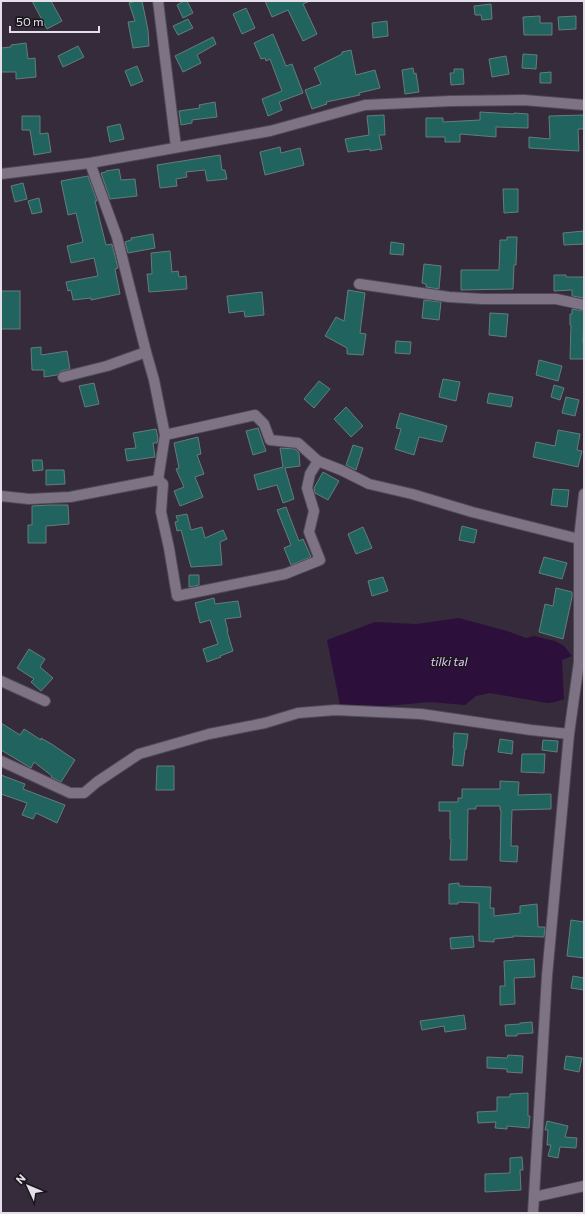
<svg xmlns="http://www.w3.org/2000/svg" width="585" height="1214" viewBox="0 0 585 1214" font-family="Commissioner,sans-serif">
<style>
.water{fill:#2c103b}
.building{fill:#21645f;stroke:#647d7b}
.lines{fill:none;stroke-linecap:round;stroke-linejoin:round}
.minor-casing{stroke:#504956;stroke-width:12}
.minor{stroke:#7e7385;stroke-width:10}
.labels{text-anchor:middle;stroke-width:3;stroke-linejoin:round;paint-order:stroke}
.water-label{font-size:12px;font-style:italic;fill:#e4c9f7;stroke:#1a161d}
</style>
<rect width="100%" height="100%" fill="#352b3b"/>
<!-- water -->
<path class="water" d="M459 618 507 631 526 638 534 636 555 641 564 646 572 656 562 660 564 699 555 702 547 703 490 693 476 696 465 705 429 702 387 706 340 705 327 640 375 622 416 624Z"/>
<!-- building -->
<g class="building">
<path d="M32 1H51L62 21 47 29Z"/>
<path d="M136 1H142L148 30 149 46 133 48 128 22 135 21 129 3Z"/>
<path d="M184 1H187L193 13 183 18 177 5Z"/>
<path d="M265 1H310L303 4 317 34 303 41 288 10 272 17Z"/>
<path d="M491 4 492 19 482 20 481 15H475L474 6Z"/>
<path d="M246 8 255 28 242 34 233 14Z"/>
<path d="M540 16V23H552V35H524L523 17Z"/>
<path d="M576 16V29L559 30 558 17Z"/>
<path d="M188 19 193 28 178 35 173 26Z"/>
<path d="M387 21 388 36 373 38 372 23Z"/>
<path d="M273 34 286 66 292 64 303 93 279 102 282 110 268 116 262 99 282 91 270 59 266 61 265 58 261 59 254 43Z"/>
<path d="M213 37 216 44 197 55 201 63 183 72 175 56Z"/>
<path d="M26 43 28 59 35 58 36 77 16 79V72H1V48L11 47V45Z"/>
<path d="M78 46 84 57 63 67 58 56Z"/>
<path d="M351 50 356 75 375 70 380 88 359 93 360 95 326 102 327 104 312 109 305 90 321 84 314 68 342 54V52Z"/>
<path d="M523 54 537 55 536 69 522 68Z"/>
<path d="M506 56 509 74 492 77 489 59Z"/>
<path d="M137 66 143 81 131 86 125 71Z"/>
<path d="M413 68 414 74 416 73 419 92 405 94 402 70Z"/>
<path d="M454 69H463L464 84 451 85 450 73H454Z"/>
<path d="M551 72V83H540V73Z"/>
<path d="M215 102 217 117 192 120V123L181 125 179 111 200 108 199 105Z"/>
<path d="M480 112 514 114V113L528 114V128L496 127V137L460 134V142H445V137H426V118H443V122L480 120Z"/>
<path d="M384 115 385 135H379L382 149 370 151V149L348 152 345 139 369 135 367 116Z"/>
<path d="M584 115V129H578L579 151 529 148V137L550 139 549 116Z"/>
<path d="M22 116H40V134L48 133 51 152 34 155 30 130H22Z"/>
<path d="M120 124 124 139 110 142 107 127Z"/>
<path d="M280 147 281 153 300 148 304 165 265 175 260 152Z"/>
<path d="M220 155 222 170H225L227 179 207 181 205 170 186 172 187 177 176 179 177 186 160 188 157 165Z"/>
<path d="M119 169 121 180 135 179 137 196 110 199 101 173 106 172V171Z"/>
<path d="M88 176 97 201H95L106 245 112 244 118 268 115 269 120 294 91 300V298L73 300 71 290 68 291 66 282 98 276 94 258 71 263 67 246 83 242 76 213 68 215 61 181Z"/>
<path d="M23 183 27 199 15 202 11 186Z"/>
<path d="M503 189H518V212L504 213Z"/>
<path d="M39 198 42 212 32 214 28 201Z"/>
<path d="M584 231V244L564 245 563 233Z"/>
<path d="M153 234 155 248 128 253 125 242 131 240V238Z"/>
<path d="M507 237H517L516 265H514L513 289 461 290V270H499L500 240H507Z"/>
<path d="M391 242 404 244 403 255 390 254Z"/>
<path d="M170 251 172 272 178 271 179 277 186 276 187 289 149 292 147 274H152L151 253Z"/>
<path d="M424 264 441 266 439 289 426 287V284L422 283Z"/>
<path d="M554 275H566V277H584V298L572 296V290L554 291Z"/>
<path d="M348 290 365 293 360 333 366 334 363 355 347 354V348L325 336 336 317 344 321Z"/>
<rect x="1" y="291" width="19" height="38"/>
<path d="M262 292 264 315 245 317 244 311 229 313 227 296Z"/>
<path d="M424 300 441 302 439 320 422 318Z"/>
<path d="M572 309 584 311 583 343H584V359H570L571 325H570V314H572Z"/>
<path d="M490 313 508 314 506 337 489 335Z"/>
<path d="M396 341 411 342 410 354 395 353Z"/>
<path d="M41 347V355L67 351 70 369 61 371 57 375 44 377V370H32L31 348Z"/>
<path d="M539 360 562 366 558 381 536 375Z"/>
<path d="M443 379 460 382 456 401 439 397Z"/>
<path d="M319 381 330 389 314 408 304 399Z"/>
<path d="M94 383 99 404 85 407 79 386Z"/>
<path d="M554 385 564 388 560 400 551 397Z"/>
<path d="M489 393 513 397 511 407 487 403Z"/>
<path d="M566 397 579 400 575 416 562 413Z"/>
<path d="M346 407 363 426 351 437 334 419Z"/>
<path d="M400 413 447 426 442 442 419 437 414 455 395 449 401 429 396 428Z"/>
<path d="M258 428 266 451 253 455 246 431Z"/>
<path d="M156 429 158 438 157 443H153L155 457 127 461 125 449 136 448 133 433Z"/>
<path d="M558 430 580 434 577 450 582 451 578 467 533 457 536 442 555 446Z"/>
<path d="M198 437 201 454 197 455 204 474 195 477 203 497 180 506 174 491 184 487 176 469 179 468 174 443Z"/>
<path d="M353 445 363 448 356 470 346 465Z"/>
<path d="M280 448 295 449 299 453 300 466 285 468 294 499 283 503 277 485 258 490 254 475 283 467Z"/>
<path d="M32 460H42L43 470 33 471Z"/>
<path d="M46 470H64L65 484 46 485Z"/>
<path d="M323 472 339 481 328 500 315 493 314 488Z"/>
<path d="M553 489 569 490 567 507 551 505Z"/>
<path d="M49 505H68L69 524 46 526V543H28V525H32V506Z"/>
<path d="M286 507 299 541 303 539 311 557 291 565 284 548 291 545 277 510Z"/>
<path d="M187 514 191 530 202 527 205 538 223 530 227 539 220 542 222 565 191 567 181 530 177 531 175 522 178 521 176 516Z"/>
<path d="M462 526 477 530 474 543 459 540Z"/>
<path d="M363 527 372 548 356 554 348 534Z"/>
<path d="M544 557 567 563 562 579 539 573Z"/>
<path d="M189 575H199V585L189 587Z"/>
<path d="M383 577 388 591 372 596 368 581Z"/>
<path d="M556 588 572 592V597L563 639 539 632 545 604 553 606Z"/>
<path d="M214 598 215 604 238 601 241 617 225 619 228 631H227L233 651 220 656 221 657 207 662 203 649 218 644 210 620 200 623 195 603Z"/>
<path d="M29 649 45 659 40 667 53 678 41 691 31 682 34 679 17 668Z"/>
<path d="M1 723 20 735 24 729 41 740V738L53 745 75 760 61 782 51 777 52 776 34 762 31 768 1 750Z"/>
<path d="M454 733 468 734 466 749H465L463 766 452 765 454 748H453Z"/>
<path d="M500 739 513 741 512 754 498 752Z"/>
<path d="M543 740 558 741 557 752 542 750Z"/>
<path d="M522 754H545L544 773 521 772Z"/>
<path d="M157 766H174V790H156Z"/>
<path d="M1 775 25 784 23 789 65 805 57 823 36 813 33 819 22 815 27 803 1 794Z"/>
<path d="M500 781 519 782 518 795 551 794V809L512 810 511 846H518L517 862 500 861 501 810H500V806H476V809H468L467 860H450L451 839H450V811H439V802H458V798H462V789H500Z"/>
<path d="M459 883V886L491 887 490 908H494V916L520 913V906L537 904 538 927H545L544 937 513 936 514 937 494 939V942L479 941V903L458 902V904H449V884Z"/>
<path d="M571 920 584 922V958L567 956Z"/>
<path d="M473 936 474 947 451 949 450 938Z"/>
<path d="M534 959 535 977 514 978 515 1004 500 1005V986H505L504 961Z"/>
<path d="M573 976 584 978V990L571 988Z"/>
<path d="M464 1015 466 1029 445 1032 444 1026 422 1030 420 1021Z"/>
<path d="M532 1022 533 1033 517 1034V1036H506L505 1025 520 1024V1023Z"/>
<path d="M508 1055 523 1056 522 1073 507 1072V1069L487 1068V1057L507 1058Z"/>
<path d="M566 1056 582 1058 579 1072 564 1069Z"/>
<path d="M528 1093V1116H530L529 1128 507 1126V1129L495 1128 496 1122 478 1123 477 1112 497 1111V1097H510V1094Z"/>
<path d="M547 1121 568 1126 565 1137 577 1138 576 1148 560 1147 558 1158 548 1156 551 1145H547L548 1130H545Z"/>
<path d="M522 1157 523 1170H520L521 1190 485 1192V1174L510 1173V1158Z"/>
</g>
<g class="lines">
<!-- minor casing -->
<g class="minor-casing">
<g id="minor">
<path d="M158 1 176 147"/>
<path d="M1 174 90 163 270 131 365 105 451 101 524 100 584 105"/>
<path d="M359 284 449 297 483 299H556L584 305"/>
<path d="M63 377 107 366 146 352"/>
<path d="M165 435 255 415 264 424 270 440 298 443 318 461 341 470 369 484 412 494 472 512 579 539"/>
<path d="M158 480 163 484 161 512 169 548 177 596 285 574 320 560 309 532 314 511 307 488 310 474 318 461"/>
<path d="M1 496 29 499 70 497 158 480 165 435 154 380 146 352 117 237 90 163"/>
<path d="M1 681 45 701"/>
<path d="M1 761 70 793H84L97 782 139 754 209 734 265 723 298 713 335 710 421 714 531 730 569 734"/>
<path d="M534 1197 584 1186"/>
<path d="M533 1213 547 976 569 734 579 662V539L584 494"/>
</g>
</g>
<!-- minor -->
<use href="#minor" class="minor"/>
</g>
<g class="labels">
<!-- water labels -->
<g class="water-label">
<text x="449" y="666">tilki tal</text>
</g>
</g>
<!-- border -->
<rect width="585" height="1214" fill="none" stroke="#e5dfe9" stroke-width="4"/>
<!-- north arrow -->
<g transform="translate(28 1186) rotate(314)" stroke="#1a161d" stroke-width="3" paint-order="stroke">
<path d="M0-3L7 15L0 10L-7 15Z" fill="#e5dfe9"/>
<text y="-6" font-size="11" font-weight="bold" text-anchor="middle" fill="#e5dfe9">N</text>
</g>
<!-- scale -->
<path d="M10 26v6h89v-6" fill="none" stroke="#e5dfe9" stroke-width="2"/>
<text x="16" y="26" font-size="12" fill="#e5dfe9" stroke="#1a161d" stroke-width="3" paint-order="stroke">50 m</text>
</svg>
